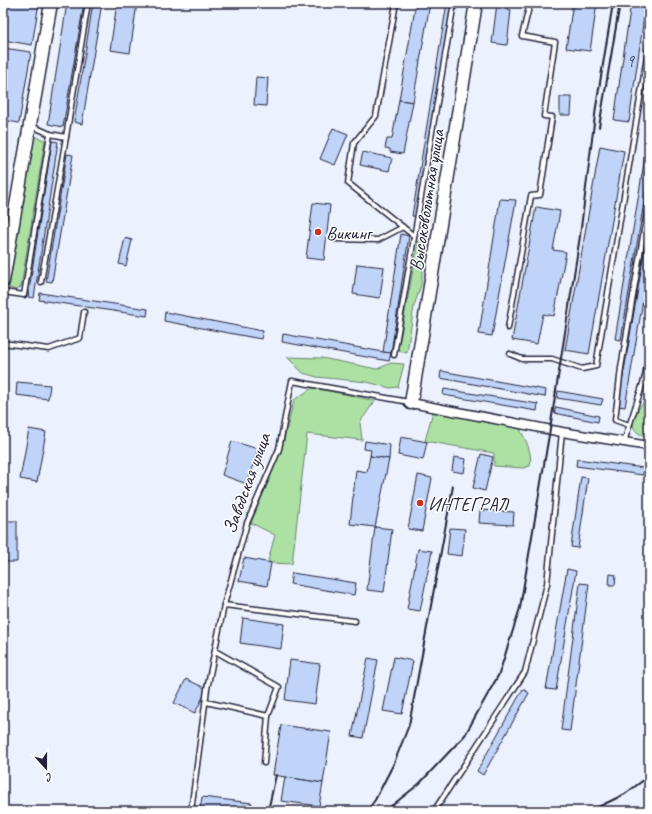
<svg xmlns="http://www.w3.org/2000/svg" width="652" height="814" viewBox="0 0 652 814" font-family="Caveat,sans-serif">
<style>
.green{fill:#ace1a3;stroke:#67826f}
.building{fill:#c0d4f9;stroke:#22223b}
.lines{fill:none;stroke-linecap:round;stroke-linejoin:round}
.lane-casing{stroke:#22223b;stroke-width:7}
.street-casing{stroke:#22223b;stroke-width:11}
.secondary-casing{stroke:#22223b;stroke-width:15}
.lane{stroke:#fff;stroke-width:4}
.street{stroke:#fff;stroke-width:8}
.secondary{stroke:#fff;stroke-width:12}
.rail{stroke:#22223b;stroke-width:2}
.poi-dot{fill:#c8321e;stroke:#fff;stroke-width:1.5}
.labels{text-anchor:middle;stroke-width:3;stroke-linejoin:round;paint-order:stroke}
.number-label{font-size:17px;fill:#4a4e6a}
.street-label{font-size:19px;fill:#22223b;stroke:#fff}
.poi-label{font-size:19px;fill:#22223b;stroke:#fff;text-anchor:start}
</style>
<rect width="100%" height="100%" fill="#ecf2fd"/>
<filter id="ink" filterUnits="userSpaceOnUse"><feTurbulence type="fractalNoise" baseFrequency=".025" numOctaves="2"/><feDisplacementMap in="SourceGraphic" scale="8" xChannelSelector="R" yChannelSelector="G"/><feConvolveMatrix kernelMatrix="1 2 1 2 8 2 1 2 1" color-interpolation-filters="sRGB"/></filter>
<g filter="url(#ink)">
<!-- green -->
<g class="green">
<path d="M33 136 45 140 21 287 16 290 9 288Z"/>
<path d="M419 238 426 239 421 285 414 306 407 353 398 350Z"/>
<path d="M287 357 322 358 377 369 391 363 404 364 398 387 390 388 367 382 317 377 303 373Z"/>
<path d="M312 388 345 394 375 401 360 422 362 440 307 434 292 564 271 563 268 561 275 535 251 523 282 448 294 400Z"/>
<path d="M649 396V438C645 436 640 435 637 432 626 423 642 403 649 396Z"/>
<path d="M433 411 519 427C525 439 533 452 530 466L523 468 494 466V453L425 441Z"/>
</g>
<!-- building -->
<g class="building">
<path d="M4 3H39L32 45 3 40Z"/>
<path d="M67 3H84L63 127 48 124Z"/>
<path d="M93 3H102L82 124 74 122Z"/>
<path d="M117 3H137L130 53 110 50Z"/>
<path d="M416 3H430L413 102 399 100Z"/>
<path d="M447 3H455L419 217 412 216Z"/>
<path d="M497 3H507V9L511 10 507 45 492 43Z"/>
<path d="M573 3H597L590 51 566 48Z"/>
<path d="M631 3H646L629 122 614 120Z"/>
<path d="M3 48 31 52 19 123 3 120Z"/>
<path d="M256 77 268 78 266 106 254 105Z"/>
<path d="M560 97H572L571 115H560Z"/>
<path d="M399 100 413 102 403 154 390 152V149L385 148 387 139H392Z"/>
<path d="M333 128 348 134 335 165 320 159Z"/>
<path d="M3 132 7 133 5 149H3Z"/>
<path d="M649 132V172L621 340 615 339Z"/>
<path d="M52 141 58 142 34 298 28 297Z"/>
<path d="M600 146 624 151 589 354 565 350Z"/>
<path d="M363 152 392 158 389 171 360 165Z"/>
<path d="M67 154 73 155 52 282 46 281Z"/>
<path d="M500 199 516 200 492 336 479 334Z"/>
<path d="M313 203 330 205 324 260 306 258Z"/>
<path d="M536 207 560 211 553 250 566 252 554 316 543 314 537 344 512 340Z"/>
<path d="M649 224V265L625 407 618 406Z"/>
<path d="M401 234 409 236 391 353 383 352Z"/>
<path d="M125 238 132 240 126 266 119 264Z"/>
<path d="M357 264 384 267 380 298 353 294Z"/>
<path d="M40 293 148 309 147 316 39 300Z"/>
<path d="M165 312 263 331 261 339 164 321Z"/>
<path d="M283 334 383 352 391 353 389 361 282 342Z"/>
<path d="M441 371 546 390 545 397 440 378Z"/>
<path d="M17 382 50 385 48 399 16 395Z"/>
<path d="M444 389 538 404 537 411 443 395Z"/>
<path d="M558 391 603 399 601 405 557 398Z"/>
<path d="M556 407 599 416 598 422 554 413Z"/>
<path d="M29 429 46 432 37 482 20 479Z"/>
<path d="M401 437 427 442 423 460 398 455Z"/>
<path d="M232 441 258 449 247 484 222 475Z"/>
<path d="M365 441 390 445 389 459 370 456 371 450 364 449Z"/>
<path d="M481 454 493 457 485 491 473 488Z"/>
<path d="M370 456 389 459 375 527 350 524 356 470 367 472Z"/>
<path d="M454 457 466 459 464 473 452 471Z"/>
<path d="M577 459 644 468 643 475 576 466Z"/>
<path d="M3 472 4 521H17V562H3Z"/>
<path d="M418 475 432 478 422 531 408 529Z"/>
<path d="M581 477 588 478 578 548 571 547Z"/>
<path d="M480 510 514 512 513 525 479 523Z"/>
<path d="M375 527 392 529 384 592 367 590Z"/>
<path d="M450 528 465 529 462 556 447 554Z"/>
<path d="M418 549 432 551 420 611 407 609Z"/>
<path d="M244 558 271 563 267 586 239 581Z"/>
<path d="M649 561V590L644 589Z"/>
<path d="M567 569 576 571 556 690 546 689Z"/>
<path d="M292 573 356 583 354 595 290 584Z"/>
<path d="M610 574 616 575 615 585H609Z"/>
<path d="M580 583 589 584 570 731 561 730Z"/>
<path d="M243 618 284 624 281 649 240 643Z"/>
<path d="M394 657 413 661 402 714 383 711Z"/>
<path d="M368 658 378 660 363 738 352 736Z"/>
<path d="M290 660 320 664 315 704 285 700Z"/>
<path d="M186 679 207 689 195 713 174 703Z"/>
<path d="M523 689 529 693 483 775 477 771Z"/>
<path d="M281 725 331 732 323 783 273 775Z"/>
<path d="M285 777 323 783 319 806 281 801Z"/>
<path d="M202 797 252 803 251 811H200Z"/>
</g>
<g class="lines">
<!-- lane casing -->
<g class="lane-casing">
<g id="lane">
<path d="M396 3 376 116 354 143 348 183 414 236"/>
<path d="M32 126 50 134 66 137 88 3"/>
<path d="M335 239 378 240 403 227"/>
<path d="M41 282 66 137"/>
<path d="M3 292 24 295 50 134"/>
<path d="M508 328 531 196 540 195 552 117 544 116 555 42 522 36 530 3"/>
<path d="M3 343 49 349 80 338 84 312"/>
<path d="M510 354 522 359H552L582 369 596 366 649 44"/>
<path d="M394 355 454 3"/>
<path d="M645 377 649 353"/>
<path d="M629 425 615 420 621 368 649 200"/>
<path d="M624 442 645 377H649"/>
<path d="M224 605 355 621"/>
<path d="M215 651 279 687 268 716"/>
<path d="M206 702 268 716 264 763"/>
<path d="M191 811 207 689 224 605 247 523 279 449 292 381 409 402"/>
<path d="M434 811 525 672 547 584 562 432"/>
</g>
</g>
<!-- street casing -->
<g class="street-casing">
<path id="street" d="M411 403 562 432 649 446"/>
</g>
<!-- secondary casing -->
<g class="secondary-casing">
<g id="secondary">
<path d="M3 281 51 3"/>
<path d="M411 403 476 3"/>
</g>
</g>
<!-- lane -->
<use href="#lane" class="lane"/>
<!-- street -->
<use href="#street" class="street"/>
<!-- secondary -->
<use href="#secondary" class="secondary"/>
<!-- rail -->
<g class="rail">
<path d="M599 127 620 3"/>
<path d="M268 811 276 775"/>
<path d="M367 811 375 800 394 763 409 725 453 486"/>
<path d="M385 811 419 784 465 735 499 674 520 608 550 429 580 236 596 107 613 3"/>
<path d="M590 811 625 794 649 776"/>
<path d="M644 811 649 810"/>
</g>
</g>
</g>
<!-- markers -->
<g class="poi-dot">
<circle cx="318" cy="232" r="4"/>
<circle cx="420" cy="503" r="4"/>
</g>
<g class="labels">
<!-- number labels -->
<g class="number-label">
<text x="630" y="67">9</text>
</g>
<!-- street labels -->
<g class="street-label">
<text transform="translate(426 200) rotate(-81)" y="7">Высоковольтная улица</text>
<text transform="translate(246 483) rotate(-70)" y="7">Заводская улица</text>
</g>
<!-- poi labels -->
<g class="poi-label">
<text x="326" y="239">Викинг</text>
<text x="428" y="510">ИНТЕГРАЛ</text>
</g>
</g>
<!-- margin -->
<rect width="652" height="814" fill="none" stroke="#fff" stroke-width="16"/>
<rect x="8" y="8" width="636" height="798" fill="none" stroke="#22223b" stroke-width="1.5" filter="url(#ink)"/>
<!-- north arrow -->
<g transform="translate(46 768) rotate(159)" stroke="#ffffff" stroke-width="3" paint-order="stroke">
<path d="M0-3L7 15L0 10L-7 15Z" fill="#22223b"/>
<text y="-6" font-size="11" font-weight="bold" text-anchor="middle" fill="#22223b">С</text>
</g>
</svg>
